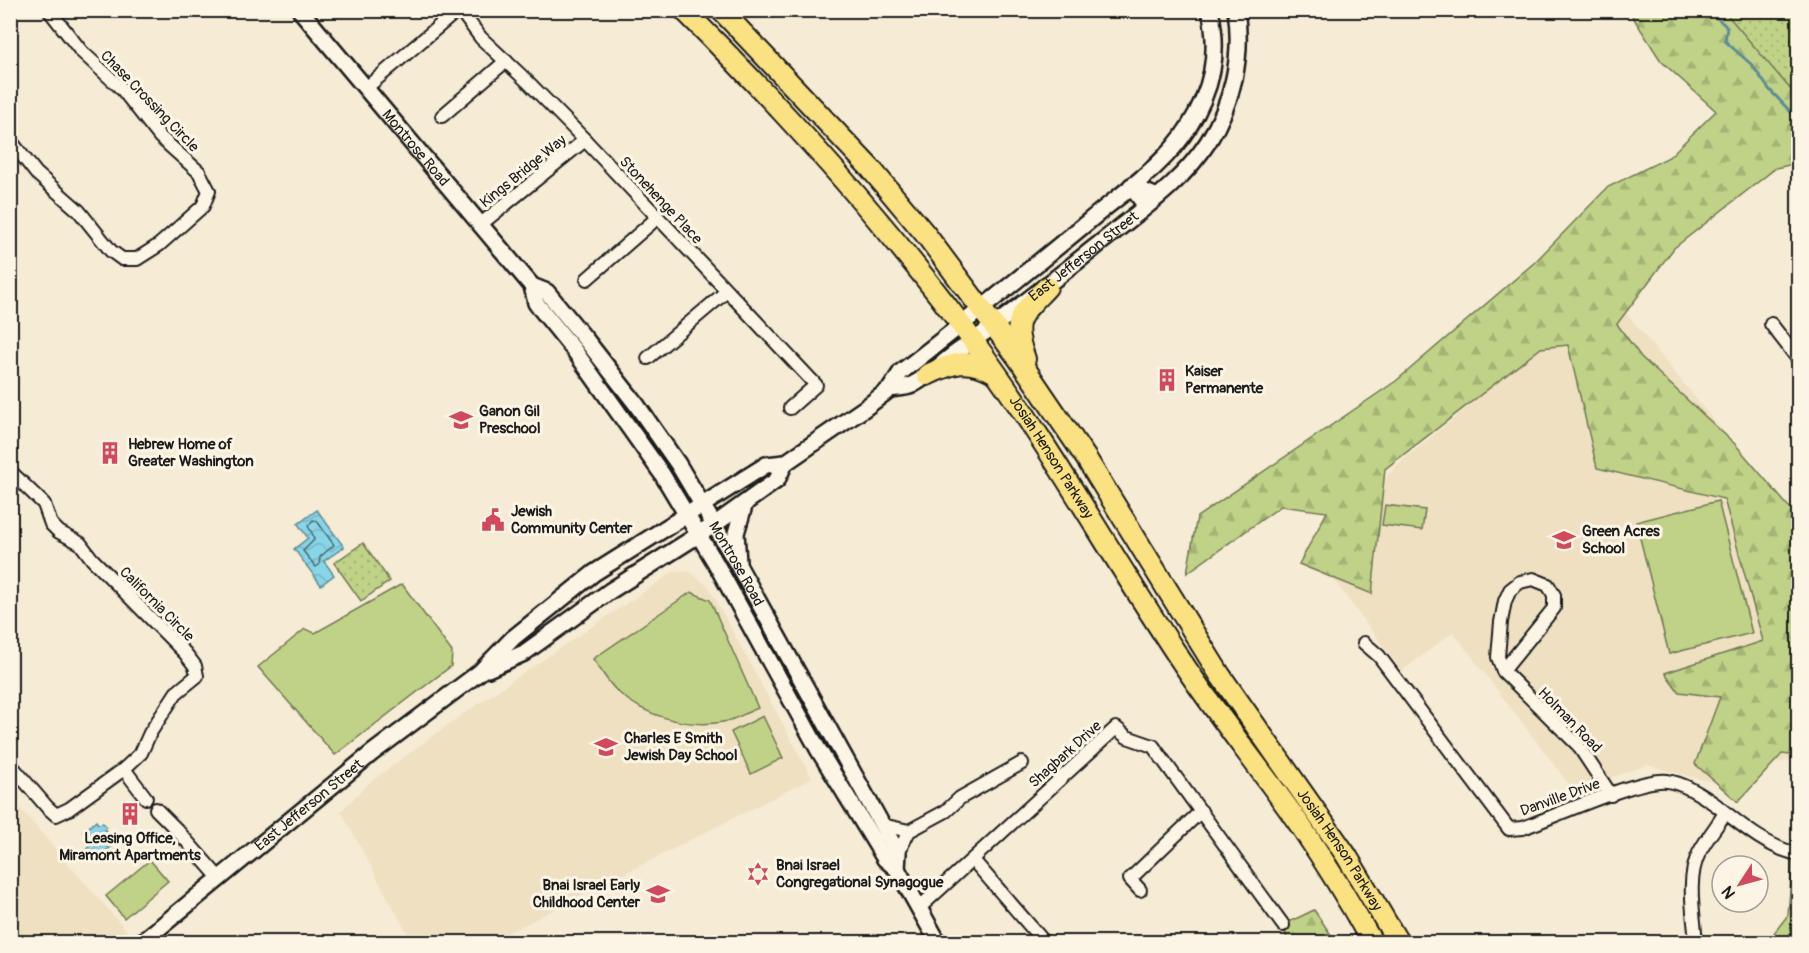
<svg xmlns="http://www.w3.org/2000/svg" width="1809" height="953" viewBox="0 0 1809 953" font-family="Pangolin,sans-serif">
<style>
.built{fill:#efe0c2}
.grass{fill:#c0d287;stroke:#6e7752;stroke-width:1.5}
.forest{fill:url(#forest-firs);stroke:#6e7752;stroke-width:1.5}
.park{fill:url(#park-dots);stroke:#6e7752;stroke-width:1.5}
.water{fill:url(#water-waves);stroke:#5d8b96;stroke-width:1.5}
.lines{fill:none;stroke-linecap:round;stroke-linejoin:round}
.shore{stroke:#47666d;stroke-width:1.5}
.stream{stroke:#5d8b96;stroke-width:3}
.minor-casing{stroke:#1c1c1c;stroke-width:16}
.tertiary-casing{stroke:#1c1c1c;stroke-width:20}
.primary-casing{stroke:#1c1c1c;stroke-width:24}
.minor{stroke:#fcf5e5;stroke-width:12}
.tertiary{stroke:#fcf5e5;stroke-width:15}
.primary{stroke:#fae181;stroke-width:20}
.labels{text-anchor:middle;stroke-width:6;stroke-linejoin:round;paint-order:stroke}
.street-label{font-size:15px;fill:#1c1c1c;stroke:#fcf5e5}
.poi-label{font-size:15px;font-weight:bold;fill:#1c1c1c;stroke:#fcf5e5;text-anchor:start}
</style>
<defs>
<pattern id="forest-firs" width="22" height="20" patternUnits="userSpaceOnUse" patternTransform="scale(1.5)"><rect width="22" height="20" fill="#c0d287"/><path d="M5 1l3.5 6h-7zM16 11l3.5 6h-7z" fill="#a4b474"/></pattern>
<pattern id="park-dots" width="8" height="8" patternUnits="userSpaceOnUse" patternTransform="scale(1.5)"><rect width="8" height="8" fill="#c0d287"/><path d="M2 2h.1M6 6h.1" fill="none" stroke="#a4b474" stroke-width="1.8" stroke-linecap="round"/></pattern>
<pattern id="water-waves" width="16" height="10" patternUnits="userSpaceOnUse" patternTransform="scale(1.5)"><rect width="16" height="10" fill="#88d5e7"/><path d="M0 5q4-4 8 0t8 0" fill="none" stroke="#75b6c6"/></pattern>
</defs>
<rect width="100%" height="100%" fill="#f6ebd5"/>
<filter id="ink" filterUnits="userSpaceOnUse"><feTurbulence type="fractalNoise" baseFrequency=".0167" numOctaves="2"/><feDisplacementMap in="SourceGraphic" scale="12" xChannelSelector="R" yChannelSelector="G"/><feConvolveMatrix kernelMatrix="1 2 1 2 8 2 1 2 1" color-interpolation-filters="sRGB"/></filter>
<g filter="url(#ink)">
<!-- built -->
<g class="built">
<path d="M1609 292 1798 524V758L1707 781 1647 765 1574 791 1453 632 1402 671 1315 555 1399 463Z"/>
<path d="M689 571 708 586 812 778 490 942H412L341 811 369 783 460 716 673 572Z"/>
<path d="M10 797 127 931 114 942H11Z"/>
</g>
<!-- grass -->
<g class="grass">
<path d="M1718 501 1752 633 1669 654 1636 522Z"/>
<path d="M1385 505 1425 510 1422 530 1382 525Z"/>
<path d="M402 584 452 652 451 666 335 755 258 667 305 629 315 633Z"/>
<path d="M691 592 710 600 758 708C747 712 735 720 723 722 687 728 646 717 618 692 608 683 601 670 593 659Z"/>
<path d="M763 716 783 758 751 774 731 732Z"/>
<path d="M150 860 168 881 124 918 106 896Z"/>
</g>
<!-- forest -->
<g class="forest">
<path d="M1629 11H1751L1798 65V163L1776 168 1674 248 1617 324 1641 357 1735 444 1788 506 1798 514V756L1782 754 1738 802 1695 764 1720 697 1679 692 1665 673 1763 641 1724 499 1597 468 1568 345 1541 348 1385 469 1372 594 1299 564 1327 512 1281 506 1187 573 1197 517 1396 381 1535 262 1608 187 1669 157 1716 111 1661 61Z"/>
<path d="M1793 853 1798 854V942H1776L1774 933 1788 915Z"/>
<path d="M1314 910 1336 942H1288L1283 925Z"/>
</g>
<!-- park -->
<g class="park">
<path d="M1724 11H1798V98Z"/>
<path d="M363 543 390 581 361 601 334 563Z"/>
</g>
<!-- water -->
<g class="water">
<path d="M317 510 344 547 324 561 334 575 321 585 294 549 308 538 298 524Z"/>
<path d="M96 821 98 824 103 823 106 826 105 830 115 844 93 861 87 860 84 856 86 850 91 844 83 832Z"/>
</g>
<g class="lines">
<!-- shore -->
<path class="shore" d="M313 520 317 521 334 545 320 557 319 565 316 567 303 551 314 540 313 535 308 526Z"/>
<!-- stream -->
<path class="stream" d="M1708 10 1727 27 1725 41 1752 65 1769 89 1789 110 1798 117"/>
<!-- minor casing -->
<g class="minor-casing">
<g id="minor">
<path d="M460 10 481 38 528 82 585 140 816 385 790 408"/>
<path d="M366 88 458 10"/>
<path d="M442 116 506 61"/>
<path d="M10 140 36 173 79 211 111 251 122 259H137L159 245 203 206 209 191 199 172 160 137 122 89 81 51 49 10"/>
<path d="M481 224 585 140"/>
<path d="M587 279 657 218"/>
<path d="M1771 324 1798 359"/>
<path d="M648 358 727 291"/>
<path d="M10 471 44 504 51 524 59 532 80 543 92 559 185 653 195 666 197 676 176 693 150 733 141 753 124 769 69 809 56 815 47 807 10 764"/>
<path d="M1364 643 1379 656 1509 829 1523 828C1553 817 1639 778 1667 781 1684 783 1702 795 1716 805 1740 824 1768 848 1798 854"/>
<path d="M1503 671 1554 608V595L1548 585 1533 579 1520 582 1510 590 1505 601 1501 622 1498 657 1503 671 1578 745 1611 795"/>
<path d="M124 769 146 798"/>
<path d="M156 809 177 830 220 879"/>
<path d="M882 825 909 831"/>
<path d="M898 853 909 831 946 811 960 798 1022 763"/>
<path d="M973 860 1044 942"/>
<path d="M1140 890 1130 879 1201 811"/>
<path d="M919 908 1116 728 1127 737 1153 746 1283 925"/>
<path d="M1696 942C1694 915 1686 879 1699 853 1706 839 1717 826 1725 813"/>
</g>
</g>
<!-- tertiary casing -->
<g class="tertiary-casing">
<g id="tertiary">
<path id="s1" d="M300 10 532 286 536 303 574 350 662 474 715 562 818 749 885 859 897 869 938 942"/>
<path d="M1146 206 1131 186 1157 197"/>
<path id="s2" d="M532 286 547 292 587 341 636 404 678 464 738 565 882 825 898 853 897 869"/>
<path id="s3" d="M890 389C897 388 906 388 912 385 929 376 944 361 960 350 1012 314 1060 275 1109 236 1145 207 1183 181 1208 142 1233 103 1243 56 1236 10"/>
<path d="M738 562 736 533 745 503"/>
<path d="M488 669 524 653 610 591 714 525 777 480 785 463"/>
<path id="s4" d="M142 942 372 753 480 672 513 638 594 573 766 465 785 463 865 408 890 389 901 372C964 323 1027 272 1089 221 1123 192 1164 166 1188 128 1212 90 1220 55 1210 10"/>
</g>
</g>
<!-- primary casing -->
<g class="primary-casing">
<g id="primary">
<path id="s5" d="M684 10C790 116 891 228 979 349 1050 446 1109 552 1176 653 1215 713 1261 769 1302 828 1327 865 1350 903 1372 942"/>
<path id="s6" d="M721 10 871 169 926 235 1018 358 1086 458 1220 675 1346 855 1398 942"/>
<path d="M1025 359C1010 319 1021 315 1047 287"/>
<path d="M927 375C954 362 967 358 994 372"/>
</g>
</g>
<!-- minor -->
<use href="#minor" class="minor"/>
<!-- tertiary -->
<use href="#tertiary" class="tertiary"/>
<!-- primary -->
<use href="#primary" class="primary"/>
</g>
</g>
<!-- icons -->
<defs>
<g id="building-bare" transform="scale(1.8)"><path d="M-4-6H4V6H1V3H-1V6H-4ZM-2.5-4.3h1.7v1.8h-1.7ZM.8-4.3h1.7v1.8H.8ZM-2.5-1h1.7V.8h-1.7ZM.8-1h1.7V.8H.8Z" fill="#d1495b" stroke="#fcf5e5" stroke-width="2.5" paint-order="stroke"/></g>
<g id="school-bare" transform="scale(1.8)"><path d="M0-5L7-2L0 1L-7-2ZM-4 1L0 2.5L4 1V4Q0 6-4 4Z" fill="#d1495b" stroke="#fcf5e5" stroke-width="2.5" paint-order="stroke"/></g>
<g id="civic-bare" transform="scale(1.8)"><path d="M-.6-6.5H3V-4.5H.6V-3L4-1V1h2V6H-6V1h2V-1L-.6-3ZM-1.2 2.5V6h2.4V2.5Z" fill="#d1495b" stroke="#fcf5e5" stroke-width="2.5" paint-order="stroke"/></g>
<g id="synagogue-bare" transform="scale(1.8)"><path d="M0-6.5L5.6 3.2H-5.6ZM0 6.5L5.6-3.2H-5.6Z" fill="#d1495b" stroke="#fcf5e5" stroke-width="2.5" paint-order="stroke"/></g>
</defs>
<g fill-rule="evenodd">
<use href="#building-bare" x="1167" y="380"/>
<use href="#school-bare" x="461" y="420"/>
<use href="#building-bare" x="110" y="453"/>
<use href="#civic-bare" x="493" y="520"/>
<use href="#school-bare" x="1564" y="540"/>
<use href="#school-bare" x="606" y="747"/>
<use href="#building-bare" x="130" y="814"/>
<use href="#synagogue-bare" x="758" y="874"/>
<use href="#school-bare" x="658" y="894"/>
</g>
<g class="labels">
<!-- street labels -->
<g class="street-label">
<text transform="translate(150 101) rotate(46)" y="5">Chase Crossing Circle</text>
<text dy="5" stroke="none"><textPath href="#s1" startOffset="180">Montrose Road</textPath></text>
<text transform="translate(523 171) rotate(-39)" y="5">Kings Bridge Way</text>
<text transform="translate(661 200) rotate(47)" y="5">Stonehenge Place</text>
<text dy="5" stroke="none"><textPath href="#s3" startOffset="237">East Jefferson Street</textPath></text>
<text dy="5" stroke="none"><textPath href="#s5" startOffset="580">Josiah Henson Parkway</textPath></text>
<text dy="5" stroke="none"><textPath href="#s2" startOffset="348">Montrose Road</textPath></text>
<text transform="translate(157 604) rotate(45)" y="5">California Circle</text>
<text transform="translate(1570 720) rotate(46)" y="5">Holman Road</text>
<text transform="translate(1065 754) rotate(-42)" y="5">Shagbark Drive</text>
<text transform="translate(1560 797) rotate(-20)" y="5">Danville Drive</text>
<text dy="5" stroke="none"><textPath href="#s4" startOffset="216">East Jefferson Street</textPath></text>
<text dy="5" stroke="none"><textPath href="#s6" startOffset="1046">Josiah Henson Parkway</textPath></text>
</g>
<!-- poi labels -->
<g class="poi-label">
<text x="1185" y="376">Kaiser<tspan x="1185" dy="17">Permanente</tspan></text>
<text x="479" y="416">Ganon Gil<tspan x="479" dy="17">Preschool</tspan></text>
<text x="128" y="449">Hebrew Home of<tspan x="128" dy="17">Greater Washington</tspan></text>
<text x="511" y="516">Jewish<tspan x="511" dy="17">Community Center</tspan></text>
<text x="1582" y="536">Green Acres<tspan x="1582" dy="17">School</tspan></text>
<text x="624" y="743">Charles E Smith<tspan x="624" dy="17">Jewish Day School</tspan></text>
<text x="130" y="843" text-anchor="middle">Leasing Office,<tspan x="130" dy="17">Miramont Apartments</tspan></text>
<text x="776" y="870">Bnai Israel<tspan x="776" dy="17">Congregational Synagogue</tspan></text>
<text x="640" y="890" text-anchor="end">Bnai Israel Early<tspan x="640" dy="17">Childhood Center</tspan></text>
</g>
</g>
<!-- margin -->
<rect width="1809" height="953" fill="none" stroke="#fcf5e5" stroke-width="36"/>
<rect x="18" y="18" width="1773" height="917" fill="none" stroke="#1c1c1c" stroke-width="2" filter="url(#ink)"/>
<!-- north arrow -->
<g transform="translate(1740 884) rotate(234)"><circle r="28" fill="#fcf5e5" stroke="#a29e95" stroke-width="1.5"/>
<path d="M0-4.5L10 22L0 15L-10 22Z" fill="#d1495b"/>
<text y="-9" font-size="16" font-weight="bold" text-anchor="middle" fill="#1c1c1c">N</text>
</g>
</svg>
